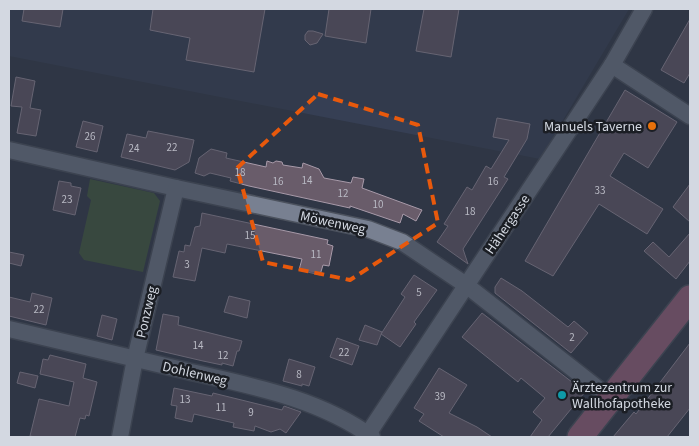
<svg xmlns="http://www.w3.org/2000/svg" width="699" height="446" viewBox="0 0 699 446" font-family="'Source Sans 3',sans-serif">
<style>
.built{fill:#363f54}
.green{fill:#435d39}
.building{fill:#695c6a;stroke:#a89aa9}
.lines{fill:none;stroke-linecap:round;stroke-linejoin:round}
.minor-casing{stroke:#4c525e;stroke-width:19}
.primary-casing{stroke:#4c525e;stroke-width:28}
.minor{stroke:#788091;stroke-width:16}
.primary{stroke:#ab6683;stroke-width:25}
.marked{fill:none;stroke:#e8590c;stroke-width:4;stroke-dasharray:10 6;stroke-linejoin:round}
.food-dot{fill:#e8710a;stroke:#1b1e24;stroke-width:2}
.culture-dot{fill:#0f9aa8;stroke:#1b1e24;stroke-width:2}
.labels{text-anchor:middle;stroke-width:5;stroke-linejoin:round;paint-order:stroke}
.number-label{font-size:11px;fill:#b8b9c3}
.poi-label{font-size:14px;fill:#d3d8e1;stroke:#1b1e24;text-anchor:end}
.street-label{font-size:14px;fill:#d3d8e1;stroke:#1b1e24}
</style>
<rect width="100%" height="100%" fill="#2f3645"/>
<!-- built -->
<path class="built" d="M9 9H629L540 159 9 56Z"/>
<!-- green -->
<path class="green" d="M90 179 154 193 160 201 143 272 84 260 79 253 91 200 87 196Z"/>
<!-- building -->
<g class="building">
<path d="M24 9H63L60 27 22 21Z"/>
<path d="M153 9H265L254 72 186 60 190 38 150 30Z"/>
<path d="M329 9H371L366 43 325 36Z"/>
<path d="M424 9H459L451 57 416 51Z"/>
<path d="M690 19V73L684 83 661 70Z"/>
<path d="M308 31H313L323 34 317 43 310 45 305 40V35Z"/>
<path d="M16 77 35 81 30 108 41 110 36 136 17 133 22 107 11 106Z"/>
<path d="M625 90 677 122 648 168 624 153 610 176 663 209 647 234 599 204 553 276 525 261Z"/>
<path d="M497 118 530 124 527 139 504 177 508 179 463 249 468 264 437 242 448 226 444 224 467 187 472 190 486 166 491 169 509 140 493 137Z"/>
<path d="M83 121 103 126 97 152 76 147Z"/>
<path d="M148 131 194 140 189 162 175 170 121 157 127 134 146 138Z"/>
<path d="M211 149 227 153 226 158 266 167 267 161 273 163 276 161 282 162 283 165 302 168 303 163 319 169 324 178 351 183 353 177 364 179 362 188 422 210 416 221 403 214 400 223 350 206V208L249 186 230 181 231 178 210 173 204 176 195 173 199 158Z"/>
<path d="M59 181 71 183V186L81 188 75 215 53 210Z"/>
<path d="M690 184V222L673 207Z"/>
<path d="M202 213 328 240 327 244 333 246 329 266 323 265 320 275 299 270 302 259 227 244 225 253 202 248 195 281 173 277 179 251 184 252 185 245 190 246 195 227 200 226Z"/>
<path d="M690 233V261L676 279 644 251 653 242 669 257Z"/>
<path d="M9 252 24 255 21 266 9 263Z"/>
<path d="M414 275 437 290 414 322 416 324 400 347 381 334 405 297 401 294Z"/>
<path d="M501 278 522 291 568 327 574 321 588 333 571 353 495 293V287Z"/>
<path d="M32 293 52 298 46 325 9 316V297L30 302Z"/>
<path d="M229 296 250 301 247 318 224 312Z"/>
<path d="M482 313 585 392 548 437H530L542 420 533 412 545 398 521 378 518 382 462 337Z"/>
<path d="M163 314 179 317 178 325 242 341 239 351H237L233 366 222 363V365L203 361 156 350Z"/>
<path d="M102 315 117 319 112 340 97 336Z"/>
<path d="M365 325 382 332 377 345 359 340Z"/>
<path d="M337 338 359 346 352 365 330 357Z"/>
<path d="M690 343V408L667 437H613L634 412 636 414Z"/>
<path d="M50 355 86 364 83 378 97 382 89 416 86 415 85 419 80 418 75 437H36L30 436 39 399 69 406 74 382 40 374 43 359 48 360Z"/>
<path d="M289 359 315 367 309 386 302 384V386L283 381Z"/>
<path d="M439 368 467 385 449 413 477 427 492 437H444L419 421 424 414 414 408Z"/>
<path d="M20 372 38 376 35 388 17 383Z"/>
<path d="M174 388 212 396 213 393 282 410 284 406 301 412 286 433 280 429 271 432 255 426 254 431 233 427 234 423 194 414 192 422 175 418 177 406 171 405Z"/>
</g>
<g class="lines">
<!-- minor casing -->
<g class="minor-casing">
<g id="minor">
<path d="M612 65 690 116"/>
<path d="M9 150 176 188 368 229 402 242 466 285 610 398"/>
<path d="M9 329C68 343 128 357 187 371 251 386 318 398 372 437"/>
<path d="M120 437 135 359 176 188"/>
<path d="M366 437 612 65 644 9"/>
</g>
</g>
<!-- primary casing -->
<g class="primary-casing">
<path id="primary" d="M580 437 690 298"/>
</g>
<!-- minor -->
<use href="#minor" class="minor"/>
<!-- primary -->
<use href="#primary" class="primary"/>
</g>
<!-- marked area -->
<path d="M0 0H699V446H0ZM318 94 418 125 438 223 350 280 263 262 237 168Z" fill="#2f3645" fill-opacity=".55" fill-rule="evenodd"/>
<path class="marked" d="M318 94 418 125 438 223 350 280 263 262 237 168Z"/>
<!-- markers -->
<circle class="food-dot" cx="652" cy="126" r="5"/>
<circle class="culture-dot" cx="562" cy="395" r="5"/>
<g class="labels">
<!-- number labels -->
<g class="number-label">
<text x="90" y="140">26</text>
<text x="172" y="151">22</text>
<text x="134" y="152">24</text>
<text x="240" y="176">18</text>
<text x="307" y="184">14</text>
<text x="278" y="185">16</text>
<text x="493" y="185">16</text>
<text x="600" y="194">33</text>
<text x="343" y="197">12</text>
<text x="67" y="203">23</text>
<text x="378" y="208">10</text>
<text x="470" y="215">18</text>
<text x="250" y="239">15</text>
<text x="316" y="258">11</text>
<text x="187" y="268">3</text>
<text x="419" y="296">5</text>
<text x="39" y="313">22</text>
<text x="572" y="341">2</text>
<text x="198" y="349">14</text>
<text x="344" y="356">22</text>
<text x="223" y="359">12</text>
<text x="299" y="378">8</text>
<text x="440" y="400">39</text>
<text x="185" y="403">13</text>
<text x="221" y="411">11</text>
<text x="251" y="416">9</text>
</g>
<!-- poi labels -->
<g class="poi-label">
<text x="642" y="131">Manuels Taverne</text>
<text x="572" y="392" text-anchor="start">Ärztezentrum zur<tspan x="572" dy="16">Wallhofapotheke</tspan></text>
</g>
<!-- street labels -->
<g class="street-label">
<text transform="translate(333 222) rotate(12)" y="5">Möwenweg</text>
<text transform="translate(507 224) rotate(-56)" y="5">Hähergasse</text>
<text transform="translate(146 312) rotate(-77)" y="5">Ponzweg</text>
<text transform="translate(195 373) rotate(13)" y="5">Dohlenweg</text>
</g>
</g>
<!-- border -->
<rect width="699" height="446" fill="none" stroke="#d3d8e1" stroke-width="20"/>
</svg>
